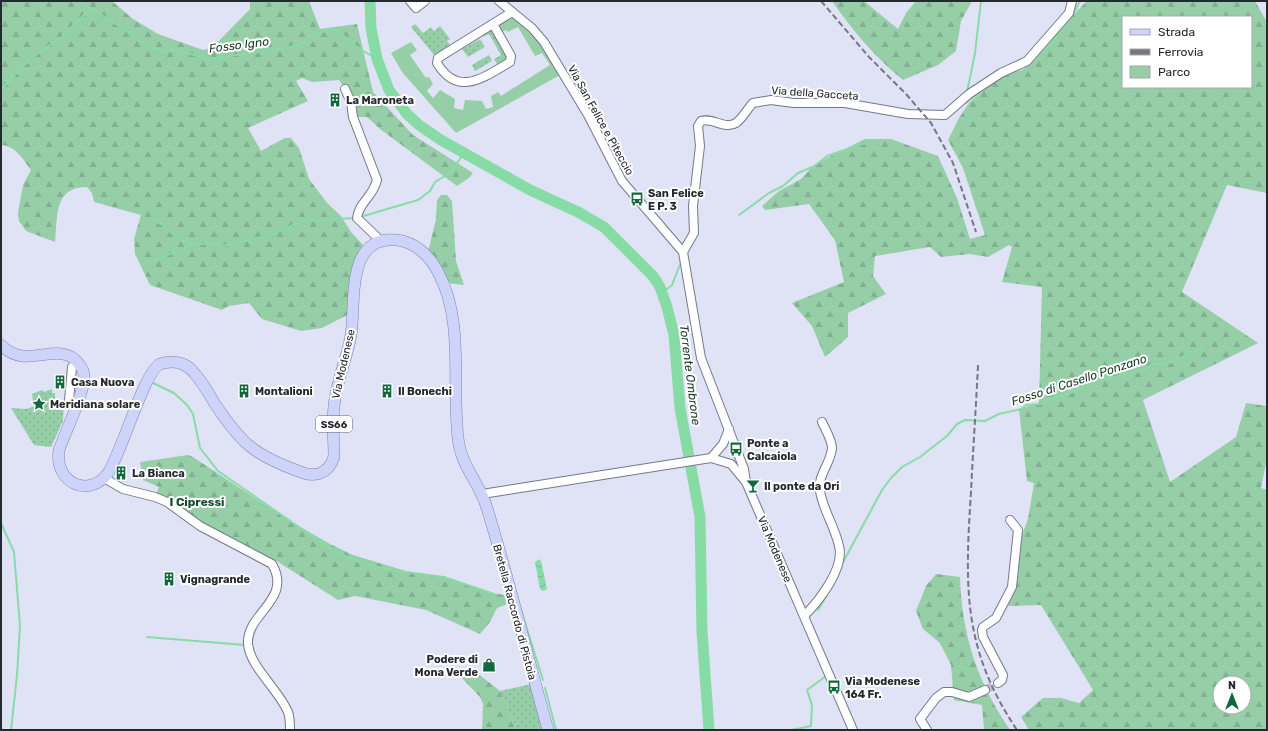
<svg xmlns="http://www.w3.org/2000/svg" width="1268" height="731" viewBox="0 0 1268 731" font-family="Rubik,sans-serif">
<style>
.grass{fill:url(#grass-dots)}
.forest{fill:url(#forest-firs);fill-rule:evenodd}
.park{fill:#96cea8}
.water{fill:url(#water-waves)}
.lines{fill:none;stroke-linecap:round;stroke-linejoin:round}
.stream{stroke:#87dca6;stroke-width:2}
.river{stroke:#87dca6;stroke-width:11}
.minor-tunnel{stroke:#bbbece;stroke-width:8;stroke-dasharray:8 4;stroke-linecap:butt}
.minor-casing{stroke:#757888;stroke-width:10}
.major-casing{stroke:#7e84b1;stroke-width:12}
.minor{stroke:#fff;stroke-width:8}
.major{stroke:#ced3fa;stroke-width:11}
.rail{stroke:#757784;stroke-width:2;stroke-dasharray:6 3;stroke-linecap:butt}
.labels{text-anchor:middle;stroke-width:4;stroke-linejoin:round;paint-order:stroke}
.shield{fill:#fff;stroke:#67686d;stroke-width:1}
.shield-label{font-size:10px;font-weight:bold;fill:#26282f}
.street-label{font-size:11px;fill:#26282f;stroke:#fff}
.poi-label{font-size:11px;font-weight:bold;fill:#26282f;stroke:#fff;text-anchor:start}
.water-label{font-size:12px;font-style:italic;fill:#153923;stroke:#fff}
.neighbourhood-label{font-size:12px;font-weight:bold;fill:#134c2d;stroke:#fff}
</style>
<defs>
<pattern id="grass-dots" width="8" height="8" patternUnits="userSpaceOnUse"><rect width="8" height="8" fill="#96cea8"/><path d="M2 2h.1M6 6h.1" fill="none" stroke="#81b191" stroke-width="1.8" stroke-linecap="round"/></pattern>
<pattern id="forest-firs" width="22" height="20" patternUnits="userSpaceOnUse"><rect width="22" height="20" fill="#96cea8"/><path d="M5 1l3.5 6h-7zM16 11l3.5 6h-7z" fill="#81b191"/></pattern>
<pattern id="water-waves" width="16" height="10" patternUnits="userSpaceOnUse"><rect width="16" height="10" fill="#87dca6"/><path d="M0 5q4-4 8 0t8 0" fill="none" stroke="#74bd8f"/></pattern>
</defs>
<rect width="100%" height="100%" fill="#e0e3f6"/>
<!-- grass -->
<g class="grass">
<path d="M415 24 423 33 431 27 434 31 440 26 450 39 447 41 451 46 434 55 411 27Z"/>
<path d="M489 29H492L509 59 498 66 494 59 501 55 489 34 482 37 480 34Z"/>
<path d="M480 39 485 47 468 57 462 49Z"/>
<path d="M489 55 492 61 475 71 472 65Z"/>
<path d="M52 389V393H55V399L41 404 40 399 33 401 32 394 42 390 44 392Z"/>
<path d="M51 401H64L63 421 51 447 34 445 11 408 26 409Z"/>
<path d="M531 684 543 730H517L500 691Z"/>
</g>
<!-- forest -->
<g class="forest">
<path d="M1 1H112L133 19 158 34 203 50 212 48 250 9V1H309L320 29 357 24 373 92 413 135 473 173 469 178 457 186 380 129 367 117H353L345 89 339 80 312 82 302 78 296 81 308 101 248 128 261 151 285 138H291L299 148 309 179 327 203 341 216 351 232 364 246 353 312 322 328 301 331 262 319 249 303 229 306 222 310 150 285 135 254 134 239 141 215 94 202 92 193 87 187C53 187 58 217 55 242L26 231 19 221 18 213 23 185 31 170C22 158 16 146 1 145Z"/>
<path d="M832 1H864L898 29 906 13 916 1H972L961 21 956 51 938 65 903 80C876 58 852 30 832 1Z"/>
<path d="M1087 1H1255L1267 22V193L1227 185 1182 292 1258 343 1143 400 1170 482 1236 437 1246 403 1267 406V459L1261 488 1267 490V730H1029L1021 717 1043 698H1061L1079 703 1093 690 1041 605 1008 606 1017 586 1022 535 1028 519 1034 483 1027 481 1019 409 1039 403 1042 287 1002 282 1012 247 1009 245 988 257 970 254 941 257 930 247 875 256 873 276 886 294 848 313V337L825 357 812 326 792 303 844 282 835 240 809 204 765 210 762 206 779 191 801 179 815 164 865 139H891L938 156 957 198 970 239 985 235 963 168 948 140 959 118 969 103 1002 75 1022 70 1040 55 1059 29ZM1123 17H1251V87H1123ZM1220 683H1244V707H1220Z"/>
<path d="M441 195H447L452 201 456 261 464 285 447 283 428 252 436 219 437 200Z"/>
<path d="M188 455 193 457 285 518 330 544 353 555 406 571 444 577 491 593 511 596 513 602 497 608 490 622 480 634 426 610 355 596 338 600 275 560 272 564 155 497 159 487 143 480 140 462Z"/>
<path d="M936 574 960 577C962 636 977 681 1010 730H984L982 705 954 700 951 665 940 643 923 629 916 611 926 586Z"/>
<path d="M459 671 477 673 500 691 517 730H482L483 704 480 697 459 675Z"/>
</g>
<!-- park -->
<path class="park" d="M510 18H514L537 38 560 75 456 133 402 72 391 53 411 42 417 50 410 55 426 78 429 77 433 84 427 91 433 98 440 90 455 99 454 108 463 110 465 100 482 101 486 109 493 107 491 96 498 92 501 96 550 65 542 53 535 56 518 27 508 32 506 30 501 32 499 24Z"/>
<!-- water -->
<path class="water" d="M539 559 541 561 547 589 543 591 540 589 535 562Z"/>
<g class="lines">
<!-- stream -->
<g class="stream">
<path d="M79 1 124 29 150 48 162 50H178L207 59 281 49 302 44 309 37 330 29 337 30 358 48 377 59"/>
<path d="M1031 62C1048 50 1072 19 1080 1"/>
<path d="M1 89 30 59 63 36 90 9"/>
<path d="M967 92 975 53 981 1"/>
<path d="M966 103 984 89"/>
<path d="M739 215 769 193 783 186 798 173 815 166 827 156 871 141"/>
<path d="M360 217 418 200 430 191 435 182 450 173 464 153"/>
<path d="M155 219 178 238 193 245 210 243 223 246 270 235 303 221 354 218"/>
<path d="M146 262 152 261 193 245"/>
<path d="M662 293 672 285 681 262"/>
<path d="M153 383 174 393 187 405 193 414 200 448 218 471 335 552 368 565 397 571 444 577 494 594"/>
<path d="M1 523 14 552 20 626 17 675 11 730"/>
<path d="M841 566 882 490 891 478 902 467 920 457 947 436 957 424 965 420 985 421 999 414 1021 409 1026 405 1041 404 1051 398 1065 395 1096 381 1137 372 1152 365 1169 363 1202 348"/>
<path d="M517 597 543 680"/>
<path d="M818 610 827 595"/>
<path d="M147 637 245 645"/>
<path d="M545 688 556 730"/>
<path d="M791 730 811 726 812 705 807 690 826 676"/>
</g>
<!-- river -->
<path class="river" d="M370 1 371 28 377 59 389 90 407 114 419 125 441 140 530 190 578 212 604 227 653 276 660 287 667 307 674 335 680 408 700 517 702 632 709 730"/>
<!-- minor-tunnel -->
<path class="minor-tunnel" d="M985 690 998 683"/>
<!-- minor casing -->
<g class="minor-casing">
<g id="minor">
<path d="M410 1 416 8 425 1"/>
<path d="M499 1 532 28 544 42 588 115 622 181 683 252 701 358 744 469 746 482"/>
<path d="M493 24 511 56 510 62C484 77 458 98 437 63L438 58 512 12"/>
<path d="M345 89 351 102 353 117 377 180C373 197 359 202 357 218L381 241"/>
<path d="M683 252 694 233 693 206 700 146 698 126 701 121C712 117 725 130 736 123 743 118 747 109 753 103L771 100 794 103H845L908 114 945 115 969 94 1001 73 1027 61 1069 13 1072 1"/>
<path d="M72 367 69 401 76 403"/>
<path d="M711 458 723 444 729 429"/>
<path d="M104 478 123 489 155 497 167 502 200 526 272 564C293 600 246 613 248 644 250 667 279 690 288 712 290 717 290 724 290 730"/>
<path d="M482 494 711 458 731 464 746 482 853 730"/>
<path d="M804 616C819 601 845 568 839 546 835 527 823 510 820 491 817 476 831 463 832 448 832 440 825 429 822 422"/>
<path d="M998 683 1002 680 1003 675 983 637 982 630 983 627 996 618 1012 587 1018 530 1010 520"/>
<path d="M927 730 920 719 936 698 944 692H952L969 697 985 690"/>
</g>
</g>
<!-- major casing -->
<g class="major-casing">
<path id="major" d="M1 345C6 350 14 355 22 356 42 358 65 345 79 364 83 369 85 375 84 381 80 403 67 428 59 450 54 483 89 499 108 473 122 452 144 372 160 364 163 363 169 362 172 362 182 362 189 366 195 374 203 383 209 394 215 404 241 443 254 455 298 471 314 478 328 475 334 457 334 441 332 423 334 407 336 382 347 359 351 335 356 304 345 234 397 240 415 242 430 256 438 272 466 324 450 388 459 445 463 467 479 484 486 505 509 579 527 655 548 730"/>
</g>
<!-- minor -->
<use href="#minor" class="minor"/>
<!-- major -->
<use href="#major" class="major"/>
<!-- rail -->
<g class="rail">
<path d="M821 1 869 57 906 94 931 123 953 163 976 232"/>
<path d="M978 365C976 407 973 450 971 492 965 586 962 648 1017 730"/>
</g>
</g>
<!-- icons -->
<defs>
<g id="building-bare" transform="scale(1.08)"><path d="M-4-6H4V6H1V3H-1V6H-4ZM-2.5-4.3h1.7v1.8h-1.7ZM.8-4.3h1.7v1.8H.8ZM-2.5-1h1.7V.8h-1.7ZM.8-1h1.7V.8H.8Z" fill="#10693c" stroke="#fff" stroke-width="2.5" paint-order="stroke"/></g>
<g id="bus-bare" transform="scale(1.08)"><path d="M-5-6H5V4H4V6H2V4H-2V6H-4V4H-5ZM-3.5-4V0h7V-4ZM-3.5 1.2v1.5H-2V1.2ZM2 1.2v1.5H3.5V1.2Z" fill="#10693c" stroke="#fff" stroke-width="2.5" paint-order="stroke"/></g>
<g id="sight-bare" transform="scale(1.08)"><path d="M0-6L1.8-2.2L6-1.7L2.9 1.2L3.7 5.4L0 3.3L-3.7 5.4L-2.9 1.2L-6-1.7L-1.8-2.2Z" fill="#10693c" stroke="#fff" stroke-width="2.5" paint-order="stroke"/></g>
<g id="bar-bare" transform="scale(1.08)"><path d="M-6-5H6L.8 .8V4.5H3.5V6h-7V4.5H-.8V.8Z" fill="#10693c" stroke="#fff" stroke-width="2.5" paint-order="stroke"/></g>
<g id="shop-bare" transform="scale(1.08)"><path d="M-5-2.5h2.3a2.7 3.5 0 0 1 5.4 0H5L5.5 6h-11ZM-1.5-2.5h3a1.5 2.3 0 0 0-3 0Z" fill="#10693c" stroke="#fff" stroke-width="2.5" paint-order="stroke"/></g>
</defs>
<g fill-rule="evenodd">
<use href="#building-bare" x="335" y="100"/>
<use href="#bus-bare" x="637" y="199"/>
<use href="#building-bare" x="60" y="382"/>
<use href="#building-bare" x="244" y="391"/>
<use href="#building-bare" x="387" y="391"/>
<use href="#sight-bare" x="39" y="404"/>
<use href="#bus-bare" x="736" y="449"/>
<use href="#building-bare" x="121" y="473"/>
<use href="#bar-bare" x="753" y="486"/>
<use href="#building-bare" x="169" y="579"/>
<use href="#shop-bare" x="489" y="665"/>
<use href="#bus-bare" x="834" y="687"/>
</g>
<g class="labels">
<!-- shield labels -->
<rect class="shield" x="316" y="416" width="36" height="16" rx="3"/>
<g class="shield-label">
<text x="334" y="428">SS66</text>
</g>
<!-- street labels -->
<g class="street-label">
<text transform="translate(815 93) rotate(4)" y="4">Via della Gacceta</text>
<text transform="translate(601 120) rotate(61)" y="4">Via San Felice e Piteccio</text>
<text transform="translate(343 364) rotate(-77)" y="4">Via Modenese</text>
<text transform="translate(775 549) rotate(67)" y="4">Via Modenese</text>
<text transform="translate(515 612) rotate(75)" y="4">Bretella Raccordo di Pistoia</text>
</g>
<!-- poi labels -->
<g class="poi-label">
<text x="346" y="104">La Maroneta</text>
<text x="648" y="197">San Felice<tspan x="648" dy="13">E P. 3</tspan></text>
<text x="71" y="386">Casa Nuova</text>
<text x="255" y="395">Montalioni</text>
<text x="398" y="395">Il Bonechi</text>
<text x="50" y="408">Meridiana solare</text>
<text x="747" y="447">Ponte a<tspan x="747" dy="13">Calcaiola</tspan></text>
<text x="132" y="477">La Bianca</text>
<text x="764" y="490">Il ponte da Ori</text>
<text x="180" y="583">Vignagrande</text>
<text x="478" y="663" text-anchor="end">Podere di<tspan x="478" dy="13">Mona Verde</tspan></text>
<text x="845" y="685">Via Modenese<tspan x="845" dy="13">164 Fr.</tspan></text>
</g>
<!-- water labels -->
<g class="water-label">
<text transform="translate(239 45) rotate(-7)" y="4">Fosso Igno</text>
<text transform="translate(690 375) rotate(83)" y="4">Torrente Ombrone</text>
<text transform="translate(1079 380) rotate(-18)" y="4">Fosso di Casello Ponzano</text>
</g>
<!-- neighbourhood labels -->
<g class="neighbourhood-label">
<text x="197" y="506">I Cipressi</text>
</g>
</g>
<!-- border -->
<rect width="1268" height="731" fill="none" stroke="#26282f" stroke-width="4"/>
<!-- legend -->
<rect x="1122" y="16" width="130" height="72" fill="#ffffff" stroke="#a8a9ac"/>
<rect x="1130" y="29" width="20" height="6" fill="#ced3fa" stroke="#a8a9ac"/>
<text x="1158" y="36" font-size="12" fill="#26282f">Strada</text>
<rect x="1130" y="49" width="20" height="6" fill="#757784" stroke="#a8a9ac"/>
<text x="1158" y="56" font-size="12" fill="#26282f">Ferrovia</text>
<rect x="1130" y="66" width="20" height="12" fill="#96cea8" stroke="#a8a9ac"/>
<text x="1158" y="76" font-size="12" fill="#26282f">Parco</text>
<!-- north arrow -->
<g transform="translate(1232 695)"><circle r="19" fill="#ffffff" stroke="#a8a9ac"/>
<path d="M0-3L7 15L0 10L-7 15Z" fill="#10693c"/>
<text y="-6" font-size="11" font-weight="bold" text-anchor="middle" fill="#26282f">N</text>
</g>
</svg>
